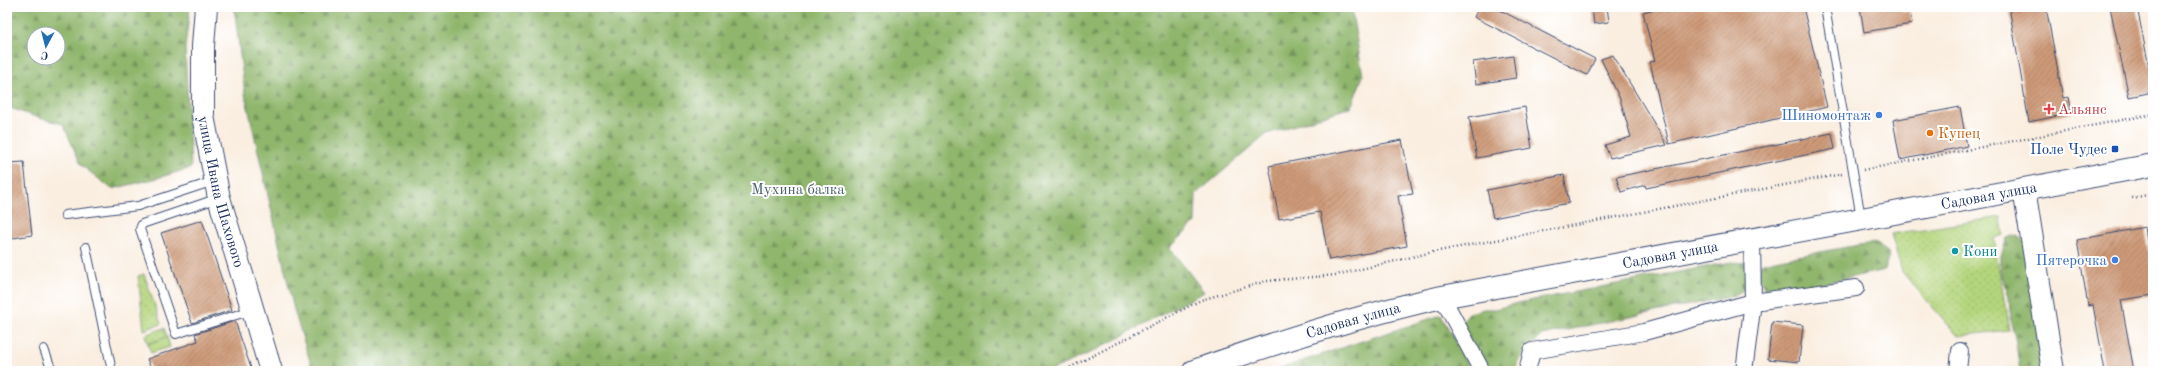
<svg xmlns="http://www.w3.org/2000/svg" width="2160" height="378" viewBox="0 0 2160 378" font-family="'Old Standard TT',serif">
<style>
.forest{fill:url(#forest-firs);stroke:#557265;fill-rule:evenodd}
.park{fill:url(#park-dots);stroke:#68826d}
.garden{fill:#b4d57c;stroke:#68826d}
.building{fill:url(#building-hatch)}
.lines{fill:none;stroke-linecap:round;stroke-linejoin:round}
.lane-casing{stroke:#3c4c72;stroke-width:10}
.street-casing{stroke:#3c4c72;stroke-width:18}
.secondary-casing{stroke:#3c4c72;stroke-width:24}
.path{stroke:#3c4c72;stroke-width:2.5;stroke-dasharray:1 3;stroke-linecap:butt}
.lane{stroke:#fff;stroke-width:8}
.street{stroke:#fff;stroke-width:16}
.secondary{stroke:#fff;stroke-width:22}
.health-dot{fill:#e0444e;stroke:#fff;stroke-width:1.5}
.shop-dot{fill:#3f7fe0;stroke:#fff;stroke-width:1.5}
.food-dot{fill:#e8710a;stroke:#fff;stroke-width:1.5}
.transit-dot{fill:#1a4fb4;stroke:#fff;stroke-width:1.5}
.culture-dot{fill:#0f9aa8;stroke:#fff;stroke-width:1.5}
.labels{text-anchor:middle;stroke-width:4;stroke-linejoin:round;paint-order:stroke}
.health-label{font-size:15px;fill:#be3a42;stroke:#fff;text-anchor:start}
.shop-label{font-size:15px;fill:#366cbe;stroke:#fff;text-anchor:end}
.food-label{font-size:15px;fill:#c56008;stroke:#fff;text-anchor:start}
.transit-label{font-size:15px;fill:#164399;stroke:#fff;text-anchor:end}
.park-label{font-size:15px;fill:#496167;stroke:#fff}
.street-label{font-size:15px;fill:#1b2f5e;stroke:#fff}
.culture-label{font-size:15px;fill:#0d838f;stroke:#fff;text-anchor:start}
</style>
<defs>
<pattern id="forest-firs" width="22" height="20" patternUnits="userSpaceOnUse"><rect width="22" height="20" fill="#8fb66c"/><path d="M5 1l3.5 6h-7zM16 11l3.5 6h-7z" fill="#74945c"/></pattern>
<pattern id="park-dots" width="8" height="8" patternUnits="userSpaceOnUse"><rect width="8" height="8" fill="#b4d57c"/><path d="M2 2h.1M6 6h.1" fill="none" stroke="#9ab76e" stroke-width="1.8" stroke-linecap="round"/></pattern>
<pattern id="building-hatch" width="6" height="6" patternUnits="userSpaceOnUse"><rect width="6" height="6" fill="#ce9a78"/><path d="M-1 1l2-2M0 6l6-6M5 7l2-2" fill="none" stroke="#a67e66"/></pattern>
</defs>
<rect width="100%" height="100%" fill="#fff"/>
<filter id="ink" filterUnits="userSpaceOnUse"><feTurbulence type="fractalNoise" baseFrequency=".025" numOctaves="2"/><feDisplacementMap in="SourceGraphic" scale="8" xChannelSelector="R" yChannelSelector="G"/><feConvolveMatrix kernelMatrix="1 2 1 2 8 2 1 2 1" color-interpolation-filters="sRGB"/></filter>
<filter id="wash" filterUnits="userSpaceOnUse"><feTurbulence type="fractalNoise" baseFrequency=".012" numOctaves="4" result="noise"/><feDisplacementMap in="SourceGraphic" scale="16" xChannelSelector="R" yChannelSelector="G"/><feGaussianBlur stdDeviation="0.9" result="paint"/><feColorMatrix in="noise" values="0 0 0 0 0 0 0 0 0 0 0 0 0 0 0 0 0 1.4 0 .05"/><feComposite in="paint" operator="in"/></filter>
<g filter="url(#wash)">
<rect width="100%" height="100%" fill="#faeee0"/>
<!-- forest -->
<g class="forest">
<path d="M7 7H190L185 48 191 168 154 179 112 189 81 165 63 124 39 118 7 107ZM34 34H58V58H34Z"/>
<path d="M234 7H1351L1363 76 1351 107 1267 134 1196 194 1195 223 1170 248 1204 292 1092 352 1049 371H313L294 310 245 94Z"/>
<path d="M2016 235 2025 242 2047 371H2020L2015 337 2011 323 2009 297 2001 275V256L2007 238Z"/>
<path d="M1876 243 1890 254 1884 270 1790 291 1766 292 1759 278 1760 264C1778 258 1796 257 1815 253 1836 249 1855 245 1876 243Z"/>
<path d="M1731 262 1747 263 1749 277 1745 289 1733 296 1542 335 1523 354 1515 371H1489L1460 324 1469 313 1484 309H1495L1518 303Z"/>
<path d="M1441 315 1471 371H1272Z"/>
</g>
<!-- park -->
<g class="park">
<path d="M2001 217 2003 235 1994 238 2009 330 1958 336 1902 272 1891 234Z"/>
<path d="M144 274 161 324 144 330 138 276Z"/>
<path d="M164 328 167 337 148 344 145 335Z"/>
</g>
<!-- garden -->
<path class="garden" d="M167 337 170 347 151 353 148 344Z"/>
<g id="blocks">
<!-- building -->
<g class="building">
<path d="M1479 7H1494L1595 59 1587 75 1474 17Z"/>
<path d="M1592 7H1607L1609 22 1594 24Z"/>
<path d="M1664 7H1803L1827 107 1669 144 1650 62 1655 61 1643 12Z"/>
<path d="M1860 7H1901L1902 12 1910 11 1912 24 1864 32Z"/>
<path d="M2009 7H2046L2063 98 2069 97 2072 113 2029 122Z"/>
<path d="M2110 7H2137L2149 67 2153 66V92L2129 97Z"/>
<path d="M1613 55 1667 145 1610 158 1605 145 1631 137 1620 99 1601 59Z"/>
<path d="M1513 56 1516 78 1476 84 1473 62Z"/>
<path d="M1525 107 1532 148 1477 158 1469 117Z"/>
<path d="M1960 107 1967 146 1900 160 1893 120Z"/>
<path d="M1832 133 1835 149 1646 188 1645 185 1621 192 1616 177Z"/>
<path d="M1402 140 1413 194 1398 196 1407 246 1329 260 1320 212 1279 219 1269 166Z"/>
<path d="M24 162 32 235 7 239V163Z"/>
<path d="M1564 175 1569 203 1493 218 1487 190Z"/>
<path d="M202 220 232 310 192 323 161 233Z"/>
<path d="M2145 227 2153 279V295L2121 300 2134 371H2105L2093 305 2088 306 2077 240Z"/>
<path d="M235 321 252 371H152L147 359 198 341 195 334Z"/>
<path d="M1772 322 1803 325 1799 362 1768 359Z"/>
</g>
</g>
</g>
<g filter="url(#ink)">
<use href="#blocks" fill-opacity="0" stroke="#3c4c72" stroke-width="1"/>
<g class="lines">
<!-- lane casing -->
<g class="lane-casing">
<g id="lane">
<path d="M1825 7 1861 218"/>
<path d="M219 198 142 224 140 229 176 334 252 310"/>
<path d="M65 215 138 206 214 181"/>
<path d="M86 247 112 371"/>
<path d="M44 349 52 371"/>
</g>
</g>
<!-- street casing -->
<g class="street-casing">
<g id="street">
<path d="M1442 297 1482 371"/>
<path d="M1527 371 1532 351 1644 332 1753 302 1856 288"/>
<path d="M1744 371 1753 302 1752 239"/>
<path d="M1958 371 1960 351"/>
</g>
</g>
<!-- secondary casing -->
<g class="secondary-casing">
<g id="secondary">
<path id="s1" d="M206 7 203 46V116L219 198 271 371"/>
<path d="M2024 189 2053 371"/>
<path id="s2" d="M1194 371C1276 342 1358 316 1442 297L2153 165"/>
</g>
</g>
<!-- path -->
<g class="path">
<path d="M1863 170 2153 114"/>
<path d="M2132 198 2153 194"/>
<path d="M1063 371 1201 300 1267 281 1336 275 1433 252 1842 174"/>
</g>
<!-- lane -->
<use href="#lane" class="lane"/>
<!-- street -->
<use href="#street" class="street"/>
<!-- secondary -->
<use href="#secondary" class="secondary"/>
</g>
</g>
<!-- markers -->
<path class="health-dot" d="M2047 103h4v4h4v4h-4v4h-4v-4h-4v-4h4z"/>
<g class="shop-dot">
<circle cx="1879" cy="115" r="4"/>
<circle cx="2115" cy="260" r="4"/>
</g>
<circle class="food-dot" cx="1930" cy="133" r="4"/>
<rect class="transit-dot" x="2111" y="145" width="8" height="8" rx="2"/>
<circle class="culture-dot" cx="1955" cy="251" r="4"/>
<g class="labels">
<!-- health labels -->
<g class="health-label">
<text x="2058" y="114">Альянс</text>
</g>
<!-- shop labels -->
<g class="shop-label">
<text x="1871" y="120">Шиномонтаж</text>
<text x="2107" y="265">Пятерочка</text>
</g>
<!-- food labels -->
<g class="food-label">
<text x="1938" y="138">Купец</text>
</g>
<!-- transit labels -->
<g class="transit-label">
<text x="2107" y="154">Поле Чудес</text>
</g>
<!-- park labels -->
<g class="park-label">
<text x="798" y="194">Мухина балка</text>
</g>
<!-- street labels -->
<g class="street-label">
<text dy="5" stroke="none"><textPath href="#s1" startOffset="187">улица Ивана Шахового</textPath></text>
<text dy="5" stroke="none"><textPath href="#s2" startOffset="815">Садовая улица</textPath></text>
<text dy="5" stroke="none"><textPath href="#s2" startOffset="491">Садовая улица</textPath></text>
<text dy="5" stroke="none"><textPath href="#s2" startOffset="167">Садовая улица</textPath></text>
</g>
<!-- culture labels -->
<g class="culture-label">
<text x="1963" y="256">Кони</text>
</g>
</g>
<!-- margin -->
<rect width="2160" height="378" fill="none" stroke="#fff" stroke-width="24"/>
<!-- north arrow -->
<g transform="translate(46 46) rotate(187)"><circle r="19" fill="#ffffff" stroke="#a4acbf"/>
<path d="M0-3L7 15L0 10L-7 15Z" fill="#1f6fb2"/>
<text y="-6" font-size="11" font-weight="bold" text-anchor="middle" fill="#1b2f5e">С</text>
</g>
</svg>
